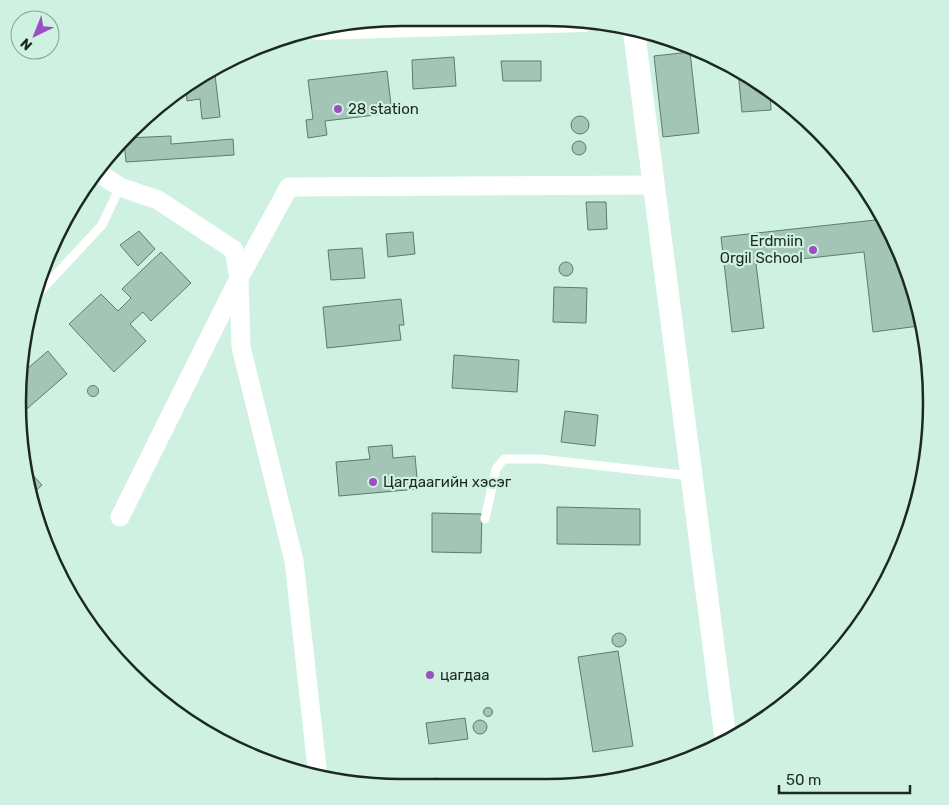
<svg xmlns="http://www.w3.org/2000/svg" width="949" height="805" viewBox="0 0 949 805" font-family="Rubik,sans-serif">
<style>
.building{fill:#a3c5b5;stroke:#5c7c6e}
.lines{fill:none;stroke-linecap:round;stroke-linejoin:round}
.service{stroke:#fff;stroke-width:9}
.minor{stroke:#fff;stroke-width:19}
.tertiary{stroke:#fff;stroke-width:22}
.poi-dot{fill:#9c4fc1;stroke:#cef1e1;stroke-width:2}
.labels{text-anchor:middle;stroke-width:4.5;stroke-linejoin:round;paint-order:stroke}
.poi-label{font-size:15px;fill:#1c2923;stroke:#cef1e1;text-anchor:start}
.rim{fill:none;stroke:#1c2923;stroke-width:2.5}
</style>
<rect width="100%" height="100%" fill="#cef1e1"/>
<!-- building -->
<g class="building">
<path d="M690 52 699 133 663 137 654 56Z"/>
<path d="M454 57 456 86 413 89 412 60Z"/>
<path d="M501 61H541V81H503Z"/>
<path d="M387 71 392 113 325 121 327 135 308 138 306 120 313 119 308 80Z"/>
<path d="M738 71 770 90 771 110 742 112Z"/>
<path d="M215 75 220 117 202 119 200 99 187 101 186 88 205 76Z"/>
<circle cx="580" cy="125" r="9"/>
<path d="M171 136V144L233 139 234 155 126 162 124 141 126 138Z"/>
<circle cx="579" cy="148" r="7"/>
<path d="M586 202H606L607 229 588 230Z"/>
<path d="M884 219 911 278 919 326 873 332 864 252 756 264 764 328 732 332 721 237Z"/>
<path d="M139 231 155 249 138 266 120 245Z"/>
<path d="M413 232 415 254 388 257 386 234Z"/>
<path d="M362 248 365 278 331 280 328 250Z"/>
<path d="M161 252 191 283 151 321 143 312 130 324 146 341 114 372 69 324 101 294 118 311 131 298 122 289Z"/>
<circle cx="566" cy="269" r="7"/>
<path d="M554 287 587 288 586 323 553 322Z"/>
<path d="M401 299 404 325H399L401 340 327 348 323 307Z"/>
<path d="M48 351 67 374 21 414V374Z"/>
<path d="M454 355 519 360 517 392 452 388Z"/>
<circle cx="93" cy="391" r="5.5"/>
<path d="M565 411 598 415 595 446 561 442Z"/>
<path d="M392 445 393 458 415 456 418 489 339 496 336 462 370 459 368 447Z"/>
<path d="M30 472 42 485 31 495 26 475Z"/>
<path d="M557 507 640 509V545L557 544Z"/>
<path d="M432 513 482 514 481 553 432 552Z"/>
<circle cx="619" cy="640" r="7"/>
<path d="M618 651 633 746 593 752 578 657Z"/>
<circle cx="488" cy="712" r="4.5"/>
<path d="M465 718 468 739 429 744 426 723Z"/>
<circle cx="480" cy="727" r="7"/>
<path d="M437 778 438 787H417L416 781Z"/>
</g>
<g class="lines">
<!-- service -->
<g class="service">
<path d="M36 296 102 225 120 187"/>
<path d="M485 519 496 469 504 459H540L691 476"/>
</g>
<!-- minor -->
<g class="minor">
<path d="M97 172 120 187 158 200 234 250 239 278 241 347 294 561 318 777"/>
<path d="M120 517 239 278 289 187 654 185"/>
</g>
<!-- tertiary -->
<g class="tertiary">
<path d="M317 29 584 21"/>
<path d="M634 32 726 742"/>
</g>
</g>
<!-- markers -->
<g class="poi-dot">
<circle cx="338" cy="109" r="5"/>
<circle cx="813" cy="250" r="5"/>
<circle cx="373" cy="482" r="5"/>
<circle cx="430" cy="675" r="5"/>
</g>
<g class="labels">
<!-- poi labels -->
<g class="poi-label">
<text x="348" y="114">28 station</text>
<text x="803" y="246" text-anchor="end">Erdmiin<tspan x="803" dy="17">Orgil School</tspan></text>
<text x="383" y="487">Цагдаагийн хэсэг</text>
<text x="440" y="680">цагдаа</text>
</g>
</g>
<!-- crop -->
<path d="M0 0H949V805H0ZM402 26H547A376 376 0 0 1 923 402V403A376 376 0 0 1 547 779H402A376 376 0 0 1 26 403V402A376 376 0 0 1 402 26Z" fill="#cef1e1" fill-rule="evenodd"/>
<path class="rim" d="M402 26H547A376 376 0 0 1 923 402V403A376 376 0 0 1 547 779H402A376 376 0 0 1 26 403V402A376 376 0 0 1 402 26Z"/>
<!-- north arrow -->
<g transform="translate(35 35) rotate(223)"><circle r="24" fill="#cef1e1" stroke="#87a195"/>
<path d="M0-4L9 19L0 12L-9 19Z" fill="#9c4fc1"/>
<text y="-8" font-size="14" font-weight="bold" text-anchor="middle" fill="#1c2923">N</text>
</g>
<!-- scale -->
<path d="M779 785v8h131v-8" fill="none" stroke="#1c2923" stroke-width="2.5"/>
<text x="786" y="785" font-size="15" fill="#1c2923" stroke="#cef1e1" stroke-width="4" paint-order="stroke">50 m</text>
</svg>
